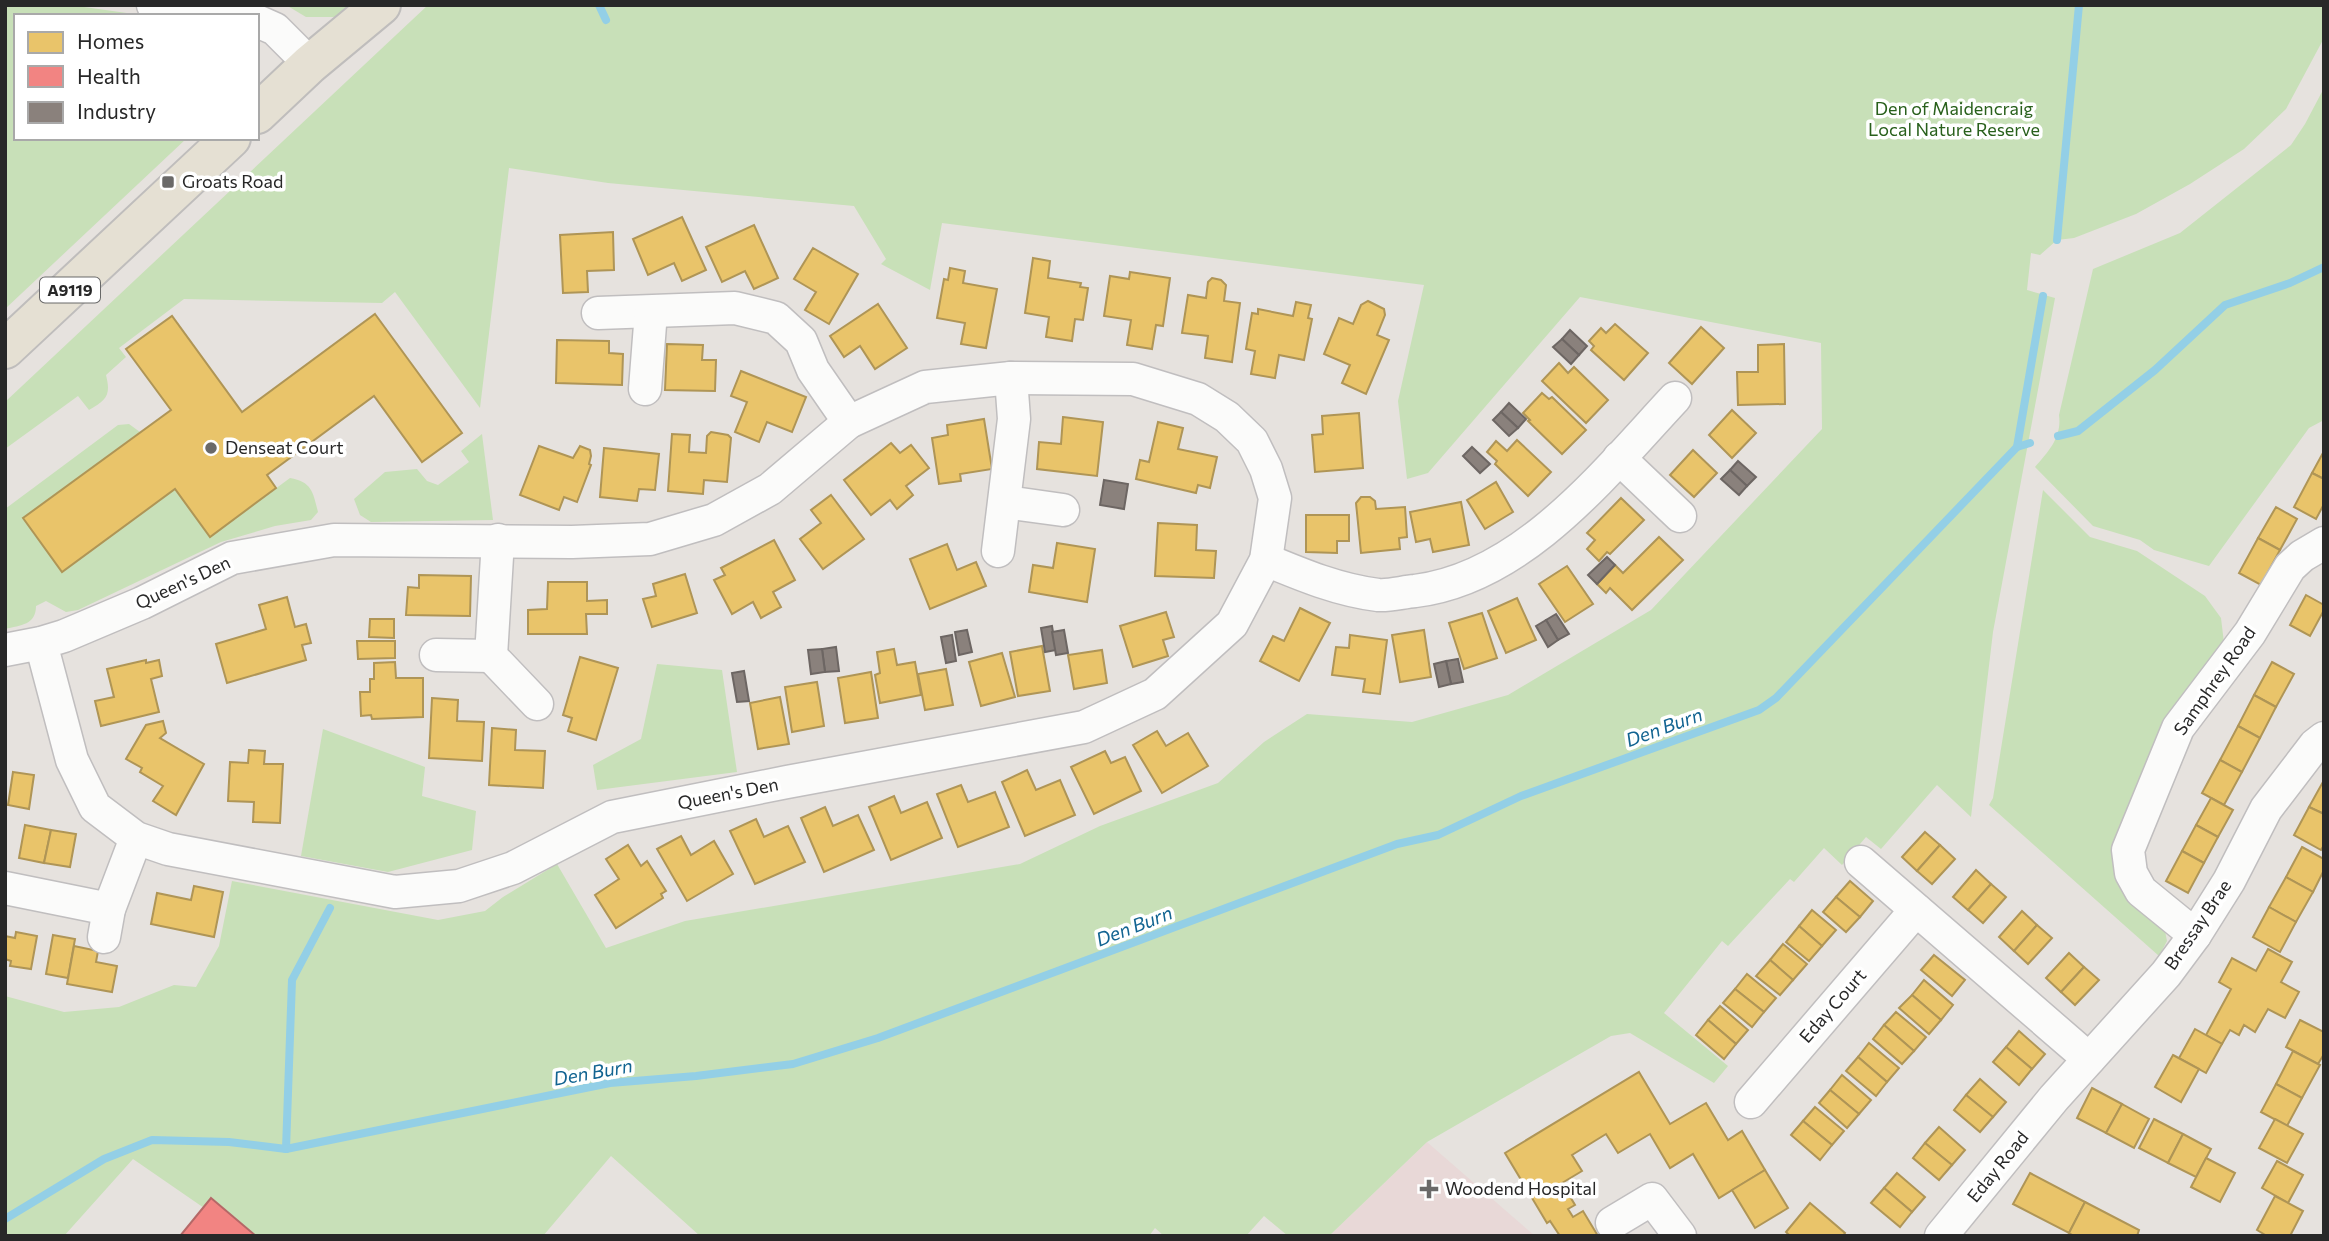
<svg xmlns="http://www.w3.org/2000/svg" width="2329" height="1241" viewBox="0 0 2329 1241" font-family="Commissioner,sans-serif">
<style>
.medical{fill:#e8d8d7}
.green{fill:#c8e0b8}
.homes{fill:#e9c46a;stroke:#af9556;stroke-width:2}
.health{fill:#f28482;stroke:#b56867;stroke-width:2}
.industry{fill:#8a817c;stroke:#6d6663;stroke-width:2}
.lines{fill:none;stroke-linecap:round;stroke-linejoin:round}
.stream{stroke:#93cfe6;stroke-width:8}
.minor-casing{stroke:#c0bebf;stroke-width:35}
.major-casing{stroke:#bfbdbc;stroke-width:42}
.minor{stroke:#fbfbfa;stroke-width:32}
.major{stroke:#e5e0d3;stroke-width:38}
.poi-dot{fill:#6a6968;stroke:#fff;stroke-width:2.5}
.labels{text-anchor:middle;stroke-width:7;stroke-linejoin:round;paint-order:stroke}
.shield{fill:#fff;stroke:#686868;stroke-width:2}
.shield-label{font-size:16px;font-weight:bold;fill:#282828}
.park-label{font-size:18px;fill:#29601c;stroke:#fff}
.poi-label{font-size:18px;fill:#282828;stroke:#fff;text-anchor:start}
.street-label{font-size:18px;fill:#282828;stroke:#fff}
.water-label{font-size:19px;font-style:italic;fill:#126491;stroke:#fff}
</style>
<rect width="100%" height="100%" fill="#e6e2de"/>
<!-- medical -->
<path class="medical" d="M1427 1142 1535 1236H1329Z"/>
<!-- green -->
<g class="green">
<path d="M5 5H70L148 16H16V138H187L5 309Z"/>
<path d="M286 5H361L349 17H306Z"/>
<path d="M428 5H2324V38L2286 109 2244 149 2190 184 2136 214 2074 238 2057 240 2040 255 2031 253 2027 290 2055 298 1993 632 1971 817 1937 785 1881 849 1866 837 1842 865 1824 848 1794 882 1790 879 1728 946 1722 941 1664 1013 1728 1066 1714 1083 1630 1033 1611 1036 1427 1142 1329 1236H1288L1264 1216 1246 1236H1164L1155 1228 1149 1236H700L611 1156 543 1236H236L207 1210 133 1159 64 1236H5V996L64 1012 119 1007 174 985 196 987 219 946 232 881 438 920 485 911 503 897 557 864 606 948 685 921 1020 864 1100 826 1218 783 1264 742 1307 714 1412 722 1508 695 1651 610 1822 429 1821 343 1580 297 1428 473 1407 479 1398 401 1424 285 942 223 930 290 881 264 886 259 854 206 608 183 509 168 480 408 395 292 382 303 184 299 119 348 126 357 106 375C111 395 107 400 89 410L78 396 5 449V402Z"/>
<path d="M2324 88V420L2309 428 2209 566 2154 550 2140 540 2093 526 2035 467C2049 451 2062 437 2059 415L2093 269 2180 233 2291 145 2305 124Z"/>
<path d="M129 424 140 432 23 518 62 571 175 489 210 537 290 478C312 482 313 492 318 512L311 520 275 526 221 542 78 610 66 612 46 601 36 606C36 625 21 625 5 629V509L118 425Z"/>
<path d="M482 434 493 520 371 522 360 515 354 499 385 472 417 469 427 481 438 485 469 462 461 451Z"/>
<path d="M2043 490 2090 537 2137 551 2205 596 2221 618 2224 643 2161 733 2113 861 2123 891 2163 921 2167 941 2159 956 1989 805 1993 798Z"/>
<path d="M657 664 722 670 737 772 597 790 593 765 641 739Z"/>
<path d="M323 729 425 767 422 796 476 811 472 850 388 872 301 856Z"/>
</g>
<!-- homes -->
<g class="homes">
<path d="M682 217 706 270 682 281 674 263 648 275 633 239Z"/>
<path d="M754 225 778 278 754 289 745 271 722 282 706 247Z"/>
<path d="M613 232 614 270 587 271 588 292 563 293 560 235Z"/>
<path d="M813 248 858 274 829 324 805 310 816 292 794 279Z"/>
<path d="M1033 258 1050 261 1048 278 1081 283 1080 287 1088 288 1083 320 1075 319 1072 341 1046 337 1049 317 1025 313Z"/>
<path d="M950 268 965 271 963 283 997 289 986 348 961 344 965 323 937 318 944 279 948 280Z"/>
<path d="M1130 272 1170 278 1163 326 1156 325 1152 349 1127 345 1131 320 1104 316 1110 276 1129 279Z"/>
<path d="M1212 278 1221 280 1226 285 1224 301 1240 303 1232 362 1205 358 1208 336 1182 333 1188 295 1206 298 1208 282Z"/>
<path d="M1368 301 1384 309 1385 315 1377 335 1389 340 1366 394 1342 383 1350 365 1324 354 1339 318 1353 324 1361 305Z"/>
<path d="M1296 302 1311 305 1308 318 1312 319 1304 360 1279 355 1275 378 1251 374 1255 351 1246 349 1252 313 1258 314V309L1293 316Z"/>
<path d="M878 304 907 348 875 369 860 346 844 357 830 336Z"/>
<path d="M375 314 462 433 422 462 374 396 267 475 276 488 210 537 175 489 62 572 23 518 171 410 126 349 172 316 242 412Z"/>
<path d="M1615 324 1648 353 1624 380 1591 350 1594 346 1589 341 1601 328 1606 333Z"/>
<path d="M1701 327 1724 348 1692 384 1669 363Z"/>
<path d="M557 340 609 341V353L623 354 622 385 556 383Z"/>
<path d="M667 344 703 345 702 360H716L715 391 665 390Z"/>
<path d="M1784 344 1785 404 1738 405 1737 372H1758V345Z"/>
<path d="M1559 363 1568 373 1574 367 1608 400 1586 423 1542 381Z"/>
<path d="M741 371 806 397 792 432 767 422 759 442 735 432 747 402 731 396Z"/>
<path d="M1542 393 1549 399 1552 397 1586 430 1562 454 1528 421 1530 420 1523 413Z"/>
<path d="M1732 410 1756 433 1732 458 1709 435Z"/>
<path d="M1359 413 1363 468 1315 472 1312 435 1323 434 1322 416Z"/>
<path d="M1063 417 1103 422 1097 476 1037 469 1039 442 1061 444Z"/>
<path d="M984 419 992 469 960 474 961 481 939 484 932 438 948 435 947 425Z"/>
<path d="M1158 422 1183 428 1178 449 1217 457 1210 488 1198 485 1196 493 1136 479 1140 460 1149 462Z"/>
<path d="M711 432 728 435 731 438 727 482 704 480 703 494 668 491 672 434 690 435 689 452 706 453 707 436Z"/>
<path d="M1517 440 1551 472 1528 496 1495 464 1497 461 1487 452 1496 441 1507 451Z"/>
<path d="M891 443 900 453 911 445 929 468 906 486 913 495 897 509 890 500 871 515 844 480Z"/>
<path d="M539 446 573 458 580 446 590 450 591 456 589 464 591 465 577 502 564 497 559 510 520 495Z"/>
<path d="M604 448 659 454 655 490 639 489 637 501 600 497Z"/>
<path d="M1693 450 1717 473 1694 497 1670 475Z"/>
<path d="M2324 451V479L2312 473Z"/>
<path d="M2312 473 2324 479V504L2316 519 2294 507Z"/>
<path d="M1496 482 1513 512 1485 529 1467 500Z"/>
<path d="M831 495 864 539 823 569 800 539 821 523 811 510Z"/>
<path d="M1361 497H1370L1375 501 1376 509 1405 507 1407 537 1399 538 1400 549 1361 553 1356 503Z"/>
<path d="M1621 498 1644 520 1610 554 1607 552 1599 561 1587 549 1595 540 1587 533Z"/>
<path d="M1461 502 1469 545 1433 552 1430 539 1416 542 1410 512Z"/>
<path d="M2276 507 2297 519 2280 550 2258 538Z"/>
<path d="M1306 515H1349V541H1337V553L1306 552Z"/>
<path d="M1158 523 1197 525 1196 550 1216 551 1214 578 1155 576Z"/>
<path d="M1659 537 1683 560 1632 610 1610 588 1606 593 1597 584 1615 565 1623 573Z"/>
<path d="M2258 538 2280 550 2261 585 2239 573Z"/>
<path d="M774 540 795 580 773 592 781 607 761 618 753 602 732 614 714 580 725 575 721 568Z"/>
<path d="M1057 543 1095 549 1087 602 1029 592 1033 565 1053 568Z"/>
<path d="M947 544 957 570 976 562 986 586 930 609 910 559Z"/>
<path d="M1567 566 1593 604 1565 622 1539 584Z"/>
<path d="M685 574 697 613 652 627 643 599 656 596 653 584Z"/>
<path d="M419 575 471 576 470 616 406 615 408 587 419 588Z"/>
<path d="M548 582H587V601L607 600V614H586L587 634H528V610L547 609Z"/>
<path d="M2306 595 2324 605V610L2310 636 2290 625Z"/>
<path d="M287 597 295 627 306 624 311 643 302 645 306 660 227 683 216 644 266 629 259 605Z"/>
<path d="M1517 598 1536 640 1506 653 1488 611Z"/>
<path d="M1300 608 1330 623 1299 681 1260 661 1273 636 1284 641Z"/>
<path d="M1166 612 1174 637 1163 640 1168 656 1133 667 1120 626Z"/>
<path d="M1482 613 1497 658 1464 669 1449 623Z"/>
<path d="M370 619H394V638L369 637Z"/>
<path d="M1424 630 1431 677 1400 682 1392 635Z"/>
<path d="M1350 635 1387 640 1380 694 1363 692 1365 679 1332 675 1336 647 1349 648Z"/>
<path d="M357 641H395V658L358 659Z"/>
<path d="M1042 646 1050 691 1018 696 1010 652Z"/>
<path d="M894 649 897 665 915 662 921 695 880 703 875 675 880 673 877 652Z"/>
<path d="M1102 650 1107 683 1074 689 1068 655Z"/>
<path d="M1002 653 1015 697 981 706 969 662Z"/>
<path d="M580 657 618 668 596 740 568 731 572 718 563 715Z"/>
<path d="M146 660V663L159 660 162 676 151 679 159 712 101 726 95 701 114 697 107 669Z"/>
<path d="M395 662 396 678H423V717L372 719 371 715 361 716 360 692H370V679H374V663Z"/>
<path d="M2272 662 2294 674 2276 707 2254 695Z"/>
<path d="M946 669 953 705 925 710 918 674Z"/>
<path d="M871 672 878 718 845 723 838 678Z"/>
<path d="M817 682 824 726 792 732 785 687Z"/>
<path d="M2254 695 2276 707 2260 738 2238 726Z"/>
<path d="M780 697 789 744 758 749 750 703Z"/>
<path d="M432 698 458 700 457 721 484 722 482 761 429 758Z"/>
<path d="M163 721 166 733 160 738 204 764 176 815 153 801 163 786 140 772 142 768 126 759 146 725Z"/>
<path d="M2238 726 2260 738 2242 772 2220 760Z"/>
<path d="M492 728 516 730 515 750 545 751 543 788 489 785Z"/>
<path d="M1157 731 1166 746 1188 733 1208 766 1162 793 1133 745Z"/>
<path d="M249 750 265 751 264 764H283L280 823 253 822 254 802 228 801 230 762 248 763Z"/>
<path d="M1105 751 1111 763 1125 757 1141 791 1094 814 1071 767Z"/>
<path d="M2220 760 2242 772 2224 805 2202 793Z"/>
<path d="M1027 770 1036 790 1060 780 1075 815 1025 836 1002 782Z"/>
<path d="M13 772 34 775 29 809 8 805Z"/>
<path d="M2324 780V814L2309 807Z"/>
<path d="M961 785 968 802 995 792 1009 827 958 847 937 794Z"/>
<path d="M894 796 901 813 927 802 942 838 891 860 869 807Z"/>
<path d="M2211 798 2233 810 2218 837 2196 825Z"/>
<path d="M825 807 833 826 858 815 874 850 824 872 801 818Z"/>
<path d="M2309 807 2324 814V845L2321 850 2294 835Z"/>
<path d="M756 819 764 837 788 826 805 862 755 884 730 831Z"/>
<path d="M25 825 51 830 44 863 19 858Z"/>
<path d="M2196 825 2218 837 2204 863 2182 851Z"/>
<path d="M51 830 76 834 70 867 44 863Z"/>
<path d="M1925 832 1940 845 1917 871 1902 857Z"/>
<path d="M681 836 691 855 714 841 733 874 687 901 657 849Z"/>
<path d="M628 845 641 866 647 861 666 891 661 894 663 898 616 928 595 895 619 879 606 859Z"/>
<path d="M1940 845 1955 859 1932 884 1917 871Z"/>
<path d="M2302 847 2324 859V870L2313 892 2286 877Z"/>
<path d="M2182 851 2204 863 2188 893 2166 881Z"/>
<path d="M1976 870 1991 884 1968 910 1953 897Z"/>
<path d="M2286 877 2313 892 2296 922 2269 907Z"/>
<path d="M1850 881 1873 901 1860 917 1836 897Z"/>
<path d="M1991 884 2006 897 1983 923 1968 910Z"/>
<path d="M194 886 223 892 214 937 151 924 157 893 191 900Z"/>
<path d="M1836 897 1860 917 1846 932 1823 912Z"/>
<path d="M2269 907 2296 922 2280 952 2253 937Z"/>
<path d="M1812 910 1836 930 1822 946 1799 926Z"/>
<path d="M2022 911 2037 925 2014 951 1999 937Z"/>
<path d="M2037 925 2052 938 2028 964 2014 951Z"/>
<path d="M1799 926 1822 946 1809 961 1786 942Z"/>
<path d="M16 932 37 936 31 969 10 966 11 961 5 959V936L15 938Z"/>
<path d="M53 935 75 939 68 978 46 974Z"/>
<path d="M1783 944 1807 964 1793 980 1770 960Z"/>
<path d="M74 946 98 951 96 962 117 966 112 992 67 984Z"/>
<path d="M2268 949 2292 962 2281 982 2299 992 2285 1018 2268 1009 2255 1032 2244 1025 2239 1035 2230 1030 2222 1044 2206 1035 2231 989 2219 982 2232 958 2256 971Z"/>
<path d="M2069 953 2084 967 2061 992 2046 978Z"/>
<path d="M1934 955 1965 980 1952 996 1921 970Z"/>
<path d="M1770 960 1793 980 1780 995 1756 976Z"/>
<path d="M2084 967 2099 980 2075 1005 2061 992Z"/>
<path d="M1747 974 1776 998 1764 1012 1735 989Z"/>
<path d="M1924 980 1953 1005 1941 1020 1912 995Z"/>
<path d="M1735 989 1764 1012 1752 1027 1723 1003Z"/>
<path d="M1912 995 1941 1020 1929 1034 1899 1008Z"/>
<path d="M1720 1006 1748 1030 1736 1044 1708 1020Z"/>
<path d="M1896 1012 1926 1037 1914 1051 1884 1025Z"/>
<path d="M1708 1020 1736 1044 1724 1059 1696 1035Z"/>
<path d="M2300 1020 2324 1032V1054L2318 1064 2286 1047Z"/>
<path d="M1884 1025 1914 1051 1902 1064 1873 1039Z"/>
<path d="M2195 1029 2222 1044 2206 1073 2179 1058Z"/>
<path d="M2019 1031 2045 1054 2032 1069 2006 1047Z"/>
<path d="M1869 1043 1899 1068 1887 1082 1858 1057Z"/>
<path d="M2006 1047 2032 1069 2019 1085 1993 1062Z"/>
<path d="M2293 1051 2320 1065 2302 1098 2276 1084Z"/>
<path d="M2173 1055 2199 1069 2181 1102 2155 1087Z"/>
<path d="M1858 1057 1887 1082 1876 1096 1846 1071Z"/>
<path d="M1639 1072 1670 1124 1706 1103 1728 1140 1742 1131 1765 1170 1719 1198 1693 1154 1670 1168 1650 1134 1618 1153 1606 1134 1572 1155 1582 1171 1562 1183 1575 1205 1568 1209 1573 1217 1583 1211 1598 1236H1560L1550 1221 1547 1223 1505 1153Z"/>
<path d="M1842 1075 1871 1100 1859 1114 1830 1090Z"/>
<path d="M1980 1079 2006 1102 1993 1117 1966 1095Z"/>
<path d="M2276 1084 2302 1098 2287 1126 2261 1112Z"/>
<path d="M2092 1088 2122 1104 2106 1133 2077 1118Z"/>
<path d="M1830 1090 1859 1114 1847 1128 1819 1103Z"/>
<path d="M1966 1095 1993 1117 1980 1132 1954 1110Z"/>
<path d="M2122 1104 2149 1119 2134 1148 2106 1133Z"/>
<path d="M1815 1107 1844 1131 1832 1145 1803 1121Z"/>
<path d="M2154 1119 2183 1134 2168 1163 2139 1148Z"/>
<path d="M2275 1119 2303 1134 2287 1163 2259 1148Z"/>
<path d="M1803 1121 1832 1145 1820 1160 1791 1135Z"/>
<path d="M1939 1127 1965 1150 1952 1165 1925 1143Z"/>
<path d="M2183 1134 2211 1149 2196 1177 2168 1163Z"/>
<path d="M1925 1143 1952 1165 1939 1180 1913 1158Z"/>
<path d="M2206 1158 2235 1173 2220 1202 2191 1187Z"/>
<path d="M2277 1161 2303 1175 2288 1203 2262 1188Z"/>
<path d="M1765 1170 1788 1208 1755 1228 1732 1190Z"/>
<path d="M1897 1173 1925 1197 1912 1212 1884 1188Z"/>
<path d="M2030 1173 2085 1202 2069 1233 2013 1204Z"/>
<path d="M1884 1188 1912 1212 1900 1227 1871 1203Z"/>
<path d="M2275 1196 2303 1211 2290 1236H2267L2257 1230Z"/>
<path d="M2085 1202 2139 1230 2137 1236H2074L2069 1233Z"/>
<path d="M1810 1203 1845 1233 1843 1236H1790L1786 1232Z"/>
</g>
<!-- health -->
<path class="health" d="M211 1198 256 1236H180Z"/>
<!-- industry -->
<g class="industry">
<path d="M1570 330 1587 346 1579 355 1562 339Z"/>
<path d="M1562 339 1579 355 1571 364 1553 347Z"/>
<path d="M1509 403 1526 419 1518 428 1501 412Z"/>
<path d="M1501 412 1518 428 1509 436 1493 420Z"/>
<path d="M1472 447 1490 464 1480 473 1463 456Z"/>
<path d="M1738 461 1756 477 1747 486 1730 470Z"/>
<path d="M1730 470 1747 486 1739 495 1721 479Z"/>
<path d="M1104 480 1128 484 1124 509 1100 505Z"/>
<path d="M1607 557 1615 565 1597 584 1588 575Z"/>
<path d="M1556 614 1569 634 1558 640 1546 620Z"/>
<path d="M1546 620 1558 640 1548 647 1536 626Z"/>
<path d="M1052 626 1056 650 1045 652 1041 628Z"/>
<path d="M967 630 972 652 959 655 955 632Z"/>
<path d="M1064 630 1068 653 1056 655 1052 632Z"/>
<path d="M952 635 956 661 946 663 941 637Z"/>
<path d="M836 647 839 671 825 672 822 649Z"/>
<path d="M822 649 825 672 811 674 808 650Z"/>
<path d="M1458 659 1463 682 1451 684 1446 661Z"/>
<path d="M1446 661 1451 684 1439 687 1434 664Z"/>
<path d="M744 671 749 701 737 702 732 673Z"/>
</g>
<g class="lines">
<!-- stream -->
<g class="stream">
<path d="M599 5 606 20"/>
<path d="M2057 240 2079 5"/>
<path d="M2058 436 2078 431 2155 370 2225 305 2290 283 2324 267"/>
<path d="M2017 447 2030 443"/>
<path d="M286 1149 292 980 330 908"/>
<path d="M5 1219 104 1159 152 1140 229 1142 286 1149 610 1083 696 1076 793 1064 878 1038 1397 844 1438 835 1521 796 1759 710 1776 698 2017 447 2043 296"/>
</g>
<!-- minor casing -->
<g class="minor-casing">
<g id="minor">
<path d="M153 5 246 16"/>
<path d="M257 21 275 29 310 64"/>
<path d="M598 313 735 308 776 318 801 341 813 370 849 422"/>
<path d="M645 389 651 312"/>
<path d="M1619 458 1680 516"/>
<path d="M1005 502 1063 510"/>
<path d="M498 540 491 656 537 704"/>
<path d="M998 551 1014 419 1011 378"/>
<path d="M1266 560C1302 575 1338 590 1378 595 1389 596 1403 592 1415 591 1523 578 1604 474 1675 398"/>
<path d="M5 650 41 643 64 636 142 603 232 558 334 540 572 542 650 539 714 520 770 489 849 422 925 387 1011 378 1133 379 1198 399 1227 417 1252 441 1266 469 1275 498 1266 560 1232 624 1155 694 1084 727 787 782 612 817 513 868 459 886 395 892 168 849 136 838 95 807 72 760 41 643"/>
<path d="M436 655 491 656"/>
<path d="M1861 862 2089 1059"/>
<path d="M5 888 109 909"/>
<path d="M2195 935 2141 891 2131 873 2128 850 2178 728 2250 633 2290 567 2302 556 2324 543"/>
<path d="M104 937 109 909 136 838"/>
<path d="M1751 1102 1916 910"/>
<path d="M1612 1223 1652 1199 1680 1236"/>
<path d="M1941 1236 2054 1098 2166 974 2195 935 2229 881 2266 809 2315 745 2324 738"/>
</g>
</g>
<!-- major casing -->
<g class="major-casing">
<g id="major">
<path d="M257 114 310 64 381 5"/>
<path d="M5 349 231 138"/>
</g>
</g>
<!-- minor -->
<use href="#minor" class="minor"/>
<!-- major -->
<use href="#major" class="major"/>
</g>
<!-- markers -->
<g class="poi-dot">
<rect x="161" y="175" width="14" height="14" rx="3.5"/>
<circle cx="211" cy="448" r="7"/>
<path d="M1425.5 1178.5h7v7h7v7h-7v7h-7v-7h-7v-7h7z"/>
</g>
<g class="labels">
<!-- shield labels -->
<rect class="shield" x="40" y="277.5" width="60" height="25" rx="5"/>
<g class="shield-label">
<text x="70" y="296">A9119</text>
</g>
<!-- park labels -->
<g class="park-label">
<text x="1954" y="115">Den of Maidencraig<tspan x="1954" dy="21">Local Nature Reserve</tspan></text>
</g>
<!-- poi labels -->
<g class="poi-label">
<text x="182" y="188">Groats Road</text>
<text x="225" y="454">Denseat Court</text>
<text x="1445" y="1195">Woodend Hospital</text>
</g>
<!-- street labels -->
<g class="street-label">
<text transform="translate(183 583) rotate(-25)" y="6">Queen's Den</text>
<text transform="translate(2215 681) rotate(-55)" y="6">Samphrey Road</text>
<text transform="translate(728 794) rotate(-11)" y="6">Queen's Den</text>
<text transform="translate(2198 925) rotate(-56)" y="6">Bressay Brae</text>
<text transform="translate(1833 1006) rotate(-49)" y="6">Eday Court</text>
<text transform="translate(1998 1167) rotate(-51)" y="6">Eday Road</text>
</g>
<!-- water labels -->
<g class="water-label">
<text transform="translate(1664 727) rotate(-20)" y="7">Den Burn</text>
<text transform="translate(1134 926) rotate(-21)" y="7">Den Burn</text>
<text transform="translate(593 1072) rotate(-10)" y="7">Den Burn</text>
</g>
</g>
<!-- border -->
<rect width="2329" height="1241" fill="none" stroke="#282828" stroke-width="14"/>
<!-- legend -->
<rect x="14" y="14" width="245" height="126" fill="#ffffff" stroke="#a9a9a9" stroke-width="2"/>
<rect x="28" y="32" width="35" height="21" fill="#e9c46a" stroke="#a9a9a9" stroke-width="2"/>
<text x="77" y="49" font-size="21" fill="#282828">Homes</text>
<rect x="28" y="66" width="35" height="21" fill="#f28482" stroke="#a9a9a9" stroke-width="2"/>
<text x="77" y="84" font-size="21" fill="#282828">Health</text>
<rect x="28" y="102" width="35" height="21" fill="#8a817c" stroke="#a9a9a9" stroke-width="2"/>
<text x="77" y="119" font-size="21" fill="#282828">Industry</text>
</svg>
